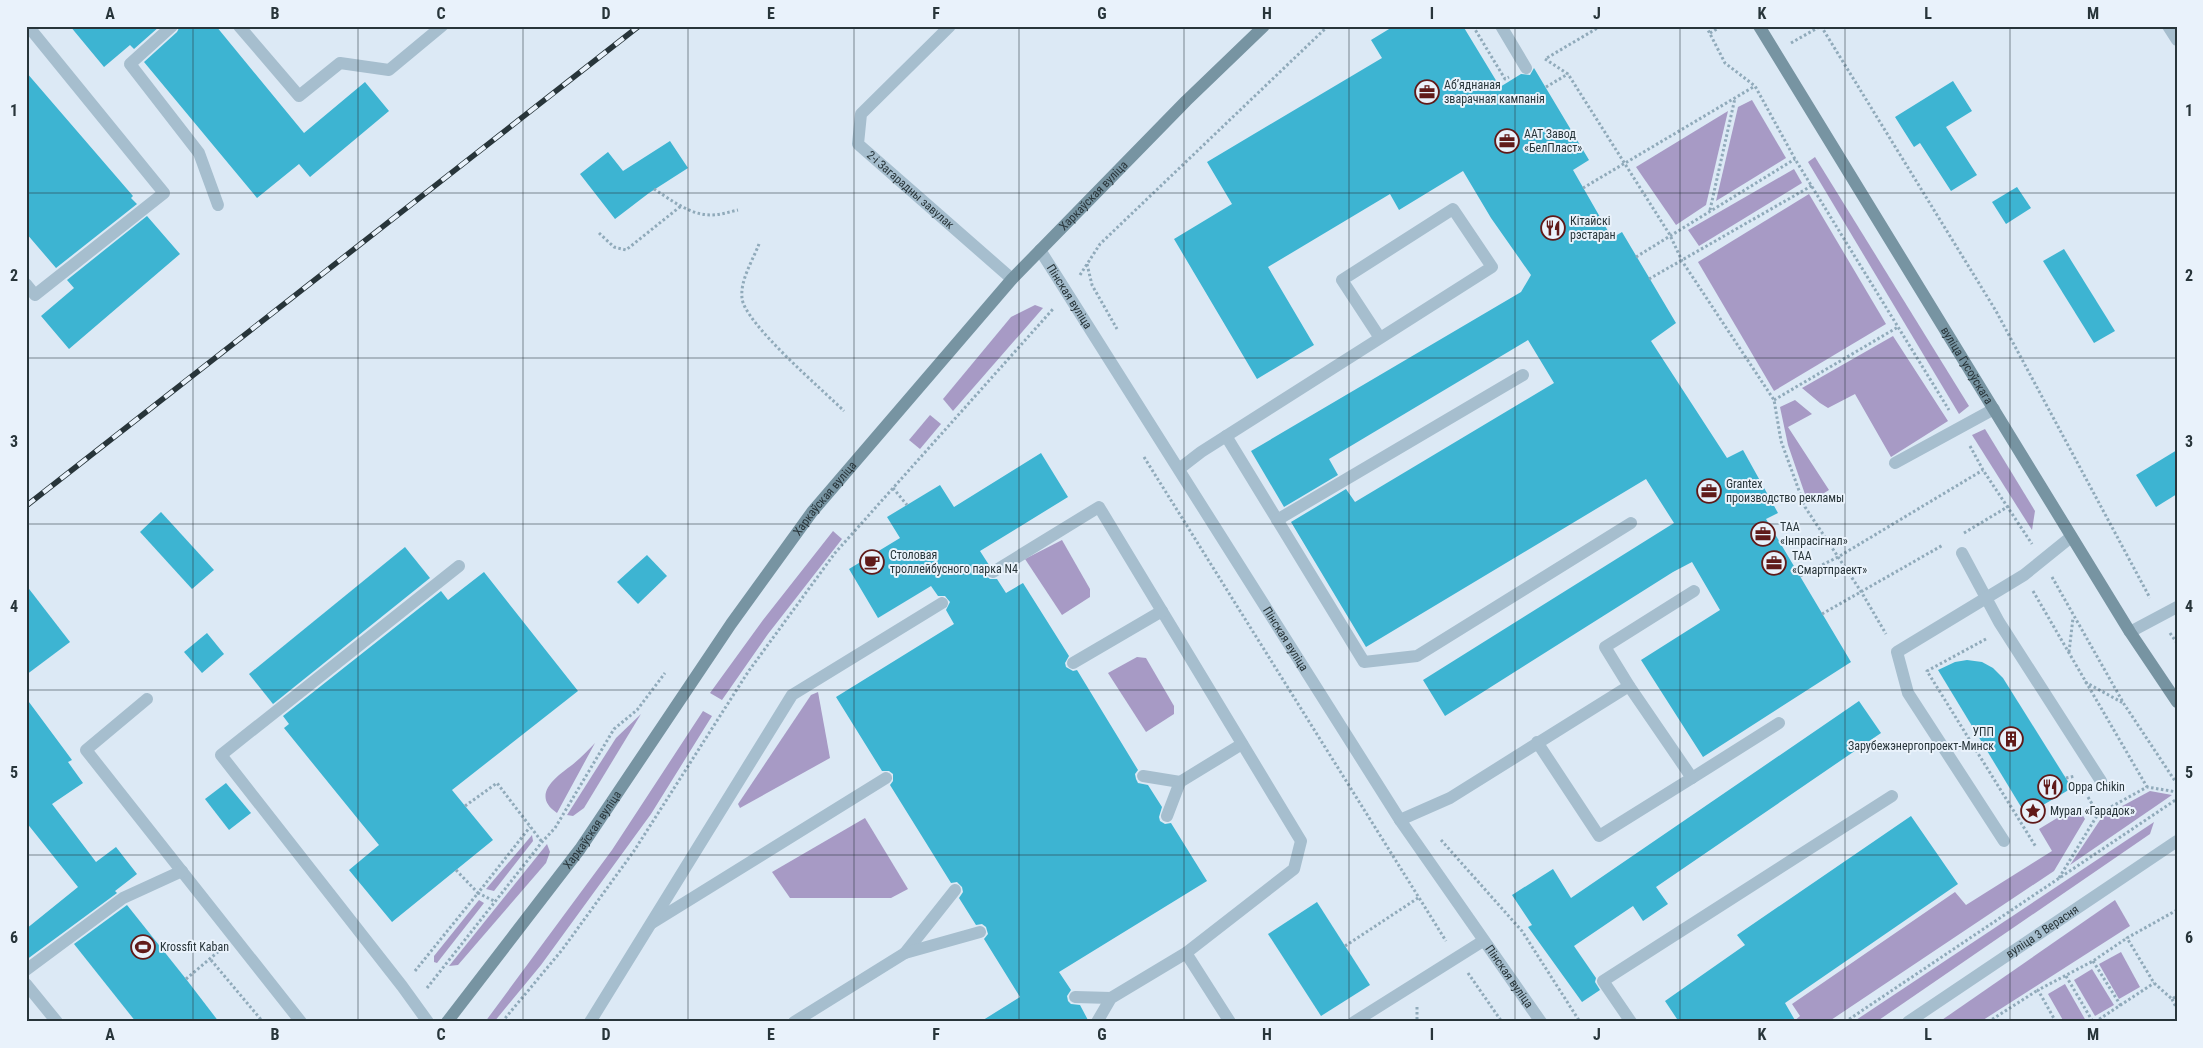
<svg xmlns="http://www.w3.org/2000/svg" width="2203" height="1048" viewBox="0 0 2203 1048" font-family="'Roboto Condensed',sans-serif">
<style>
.green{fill:#a79ac5}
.building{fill:#3db4d2}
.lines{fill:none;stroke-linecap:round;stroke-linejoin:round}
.path{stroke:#90aaba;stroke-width:3;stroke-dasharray:2.5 2.5;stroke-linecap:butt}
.service{stroke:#a6bece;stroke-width:12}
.minor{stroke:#a6bece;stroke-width:12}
.tertiary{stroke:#a6bece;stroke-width:12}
.secondary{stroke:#7794a2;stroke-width:12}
.rail-casing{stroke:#28353a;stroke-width:5.5}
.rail{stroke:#e9f2fb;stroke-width:4;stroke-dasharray:11;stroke-linecap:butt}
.grid{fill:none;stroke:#28353a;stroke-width:1;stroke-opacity:0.55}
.labels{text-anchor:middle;stroke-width:4;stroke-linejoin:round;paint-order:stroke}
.poi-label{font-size:12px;fill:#28353a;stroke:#e9f2fb;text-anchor:start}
.street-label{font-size:12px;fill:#28353a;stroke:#e9f2fb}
.neatline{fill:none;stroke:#28353a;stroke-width:2}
.grid-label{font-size:16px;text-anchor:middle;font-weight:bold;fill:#28353a}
</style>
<rect width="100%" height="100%" fill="#dce9f5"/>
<!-- green -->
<g class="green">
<path d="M1752 100 1786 158 1716 201 1738 107Z"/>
<path d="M1728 111 1706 205 1676 225 1636 167Z"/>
<path d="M1815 157 1969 406 1959 414 1808 162Z"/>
<path d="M1794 169 1802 183 1699 246 1688 230Z"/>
<path d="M1809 194 1886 324 1774 391 1698 262Z"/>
<path d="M1035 305 1043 308 953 411 943 399 1011 317Z"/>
<path d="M1893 336 1948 421 1891 457 1855 394 1828 408 1820 403 1802 388Z"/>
<path d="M1795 400 1812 414 1788 427 1829 490 1808 503 1788 445 1780 407Z"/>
<path d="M930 415 941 424 920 449 909 440Z"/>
<path d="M1985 429 2035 511 2032 530 1972 435Z"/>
<path d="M833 531 842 539 768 634 722 700 710 693 763 620Z"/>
<path d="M1062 540 1090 589V597L1062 615 1025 559Z"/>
<path d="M1137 657 1146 658 1174 706V714L1146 732 1108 673Z"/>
<path d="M818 692 830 758 740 808 738 804 811 695Z"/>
<path d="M703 711 712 716 651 814 541 965 494 1022H485L612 850Z"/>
<path d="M641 714 584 808 573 816 567 815 616 738Z"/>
<path d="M595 743 557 813C530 795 557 776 572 765 581 758 588 750 595 743Z"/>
<path d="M2150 791 2172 795 2070 865 2102 817Z"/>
<path d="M2077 806 2085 819 2054 871 1828 1022H1793L1800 1016 1792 1004 1955 892 1966 905 2052 851 2039 829Z"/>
<path d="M865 818 908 889 891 898H790L772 872Z"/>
<path d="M2154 822 2150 834 1876 1022H1853Z"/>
<path d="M532 835 533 841 494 891 486 889Z"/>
<path d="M547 844 550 852 546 863 458 965 449 966Z"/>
<path d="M479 900 484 903 437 963 434 962V956Z"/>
<path d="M2115 900 2130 926 1980 1022H1939Z"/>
<path d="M2121 952 2140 987 2119 999 2099 964Z"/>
<path d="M2092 969 2114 1005 2095 1016 2074 980Z"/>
<path d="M2065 984 2086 1021 2085 1022H2064L2048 994Z"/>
</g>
<!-- building -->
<g class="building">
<path d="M70 26H160L134 49 130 45 104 67Z"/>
<path d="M180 26H216L304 133 365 82 389 111 310 177 299 164 257 198 144 62 177 32Z"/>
<path d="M1394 26H1463L1500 87 1521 74 1530 75 1534 68 1589 160 1573 170 1612 238 1622 232 1676 323 1651 341 1727 458 1743 450 1778 513 1766 519 1851 662 1703 757 1641 660 1720 610 1692 562 1673 572 1445 716 1423 680 1674 523 1646 479 1366 647 1291 522 1346 489 1355 502 1554 383 1528 340 1329 459 1338 475 1284 507 1251 451 1521 292 1531 275 1491 218 1463 171 1399 210 1390 194 1268 267 1314 345 1257 379 1174 239 1232 204 1207 162 1382 58 1371 40Z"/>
<path d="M26 72 133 196 131 198 137 204 56 268 26 233Z"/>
<path d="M1953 81 1972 111 1946 127 1977 175 1951 191 1920 143 1914 147 1895 117Z"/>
<path d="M670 141 688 168 649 193 615 219 580 174 608 152 623 171Z"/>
<path d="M2017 187 2031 208 2006 224 1992 202Z"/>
<path d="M147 216 180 254 69 349 41 316 74 288 67 280Z"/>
<path d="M2064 249 2115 331 2094 343 2043 261Z"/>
<path d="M2177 450V494L2156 507 2136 475Z"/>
<path d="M1041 453 1068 497 980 551 989 565 986 569V576L990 579H997L1006 593 1023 583 1069 656 1065 663 1066 667 1073 671 1077 670 1138 770 1135 774 1136 779 1138 783 1148 785 1162 807 1159 817 1160 821 1165 824 1171 823 1207 881 1059 972 1071 990 1067 996 1068 1001 1071 1004 1080 1005 1089 1022H980L1020 997 984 939 988 934 986 927 982 924 976 925 959 898 963 892 962 887 957 882 951 883 890 785 893 781V774L889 771H882L836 697 954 624 946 610 950 602 945 596H938L931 586 878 618 849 569 900 538 887 517 940 485 954 507Z"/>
<path d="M161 512 214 570 192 589 140 532Z"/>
<path d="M405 547 430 578 273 704 249 674Z"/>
<path d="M647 555 667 576 638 604 617 582Z"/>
<path d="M484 572 578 691 452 790 493 840 392 922 349 870 379 845 284 728 289 724 283 716 441 591 448 600Z"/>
<path d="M26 585 70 642 26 675Z"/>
<path d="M207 633 224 654 202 673 184 652Z"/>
<path d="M1967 660 1982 662 1993 668 2003 678 2072 788 2026 815 1938 670 1955 662Z"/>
<path d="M26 698 72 760 68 762 83 783 52 804 96 862 116 847 137 874 115 891 117 893 26 960V929L78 887 26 822Z"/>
<path d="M1859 701 1881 733 1656 887 1668 904 1643 921 1633 906 1574 946 1596 978 1595 982 1600 990 1582 1002 1528 927 1532 925 1512 895 1553 869 1571 898Z"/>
<path d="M226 783 251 813 229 830 205 799Z"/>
<path d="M1911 816 1958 884 1785 1003 1796 1022H1679L1665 1001 1745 945 1737 935Z"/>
<path d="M1317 902 1370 985 1321 1016 1268 934Z"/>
<path d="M127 905 186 979 219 1022H136L74 944Z"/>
</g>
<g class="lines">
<!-- path -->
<g class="path">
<path d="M1473 26 1505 79 1509 77"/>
<path d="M1601 26 1545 59 1568 74 1670 235 1682 261 1774 400 1781 441 1805 507 1862 593 1886 634"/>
<path d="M1706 26 1725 63 1755 86 1795 159 1949 410"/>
<path d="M1821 26 1996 311 2150 598"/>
<path d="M1710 33 1722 26"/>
<path d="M1791 43 1821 26"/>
<path d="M1546 87 1568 74"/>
<path d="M1583 188 1755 86"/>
<path d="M654 189C671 200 690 215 711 215 720 215 729 212 738 210"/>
<path d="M1710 210 1735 98"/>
<path d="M599 233 614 247 626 250 681 206"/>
<path d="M759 244C753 260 740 280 742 298 744 323 824 391 844 411"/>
<path d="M1636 257 1795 159"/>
<path d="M1087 264 1092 285 1117 329"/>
<path d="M1080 275 1100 244 1328 26"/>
<path d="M1649 279 1813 185"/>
<path d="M1774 400 1898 327"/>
<path d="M1970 446 1983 470 2032 544"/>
<path d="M1144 457 1446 941"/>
<path d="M893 488 907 505"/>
<path d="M1964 533 2009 506"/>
<path d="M1800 576 1838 557 1983 470"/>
<path d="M2052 577 2124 704 2177 784"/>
<path d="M2033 591 2147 787"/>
<path d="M1822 614 1943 545"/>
<path d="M2170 633 2177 643"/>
<path d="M1986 639 1927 671 2036 847"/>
<path d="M2069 652 2073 618"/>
<path d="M2085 682 2123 703"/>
<path d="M2066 778 2075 776"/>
<path d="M2088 797 2098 814"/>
<path d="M465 806 497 783 542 842"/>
<path d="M1441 840 1522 931 1580 1022"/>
<path d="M456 870 478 893 530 827"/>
<path d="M2059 878 2098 814 2147 787 2177 792"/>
<path d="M2177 910 2127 938 2154 983 2172 999 2177 996"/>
<path d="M1345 946 1418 898"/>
<path d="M211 960 263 1022"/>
<path d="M2093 961 2121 1006"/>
<path d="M415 971 478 893 494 901"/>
<path d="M1468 973 1502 1022"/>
<path d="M2066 976 2093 1022"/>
<path d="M186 979 219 951"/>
<path d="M427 988 542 842 555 828 614 729 637 710 665 673"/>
<path d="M2172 999 2177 1009"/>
<path d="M1417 1007V1022"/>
<path d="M502 1022 562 950 634 851 748 672 835 553 1053 309"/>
<path d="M1845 1022 2177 799"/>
<path d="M1988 1022 2038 990"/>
<path d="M2056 1022 2038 990 2093 961 2127 938"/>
<path d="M2095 1022 2154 983"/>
</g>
<!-- service -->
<g class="service">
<path d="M172 26 130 64 199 153 218 205"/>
<path d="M239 26 299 96 340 63 389 70 442 26"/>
<path d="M1501 26 1526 68"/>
<path d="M26 284 35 295 164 193 28 26"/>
<path d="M1226 436 1364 662 1417 656 1631 523"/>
<path d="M1895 463 1994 409"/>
<path d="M1179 469 1201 452 1492 267 1453 209 1342 280 1380 338"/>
<path d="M1277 520 1523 375"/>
<path d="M1962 553 1999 622 2101 781"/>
<path d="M993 572 1099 507 1301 841 1294 869 1186 953 1230 1022"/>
<path d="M1073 663 1162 611"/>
<path d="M1629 686 1605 647 1694 591"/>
<path d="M147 699 86 750 301 1022"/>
<path d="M1143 776 1180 782"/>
<path d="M1692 778 1779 723"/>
<path d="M1167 816 1180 782 1242 744"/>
<path d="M1400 820 1450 798 1629 686 1692 778 1599 836 1537 742"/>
<path d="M2004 841 1908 693 1897 652 2024 575 2071 537"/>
<path d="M652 923 886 778"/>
<path d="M905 953 955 890"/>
<path d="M26 970 123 898 182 871"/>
<path d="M26 984 57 1022"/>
<path d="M1075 997 1111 998"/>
<path d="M428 1022 402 986 221 755 459 566"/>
<path d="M590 1022 792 695 942 603"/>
<path d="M794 1022 905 953 980 932"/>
<path d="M1097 1022 1111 998 1186 953"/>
<path d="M1354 1022 1483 941"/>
<path d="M1631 1022 1603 981 1892 796"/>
</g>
<!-- minor -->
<g class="minor">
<path id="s1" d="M950 26 861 114 858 144 1012 279"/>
<path d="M2168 26 2177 40"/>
<path d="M2130 632 2177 607"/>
</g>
<!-- tertiary -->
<g class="tertiary">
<path id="s2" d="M1040 250 1400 820 1541 1022"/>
<path id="s3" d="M1908 1022 2177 841"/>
</g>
<!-- secondary -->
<g class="secondary">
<path id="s4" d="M1759 26 2130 632 2177 702"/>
<path id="s5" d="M447 1022 580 849 731 624 812 512 1012 279 1186 101 1264 26"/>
</g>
<!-- rail casing -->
<g class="rail-casing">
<path id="rail" d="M26 506 639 26"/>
</g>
<!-- rail -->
<use href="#rail" class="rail"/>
</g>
<!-- grid -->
<path class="grid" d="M193 26V1022M358 26V1022M523 26V1022M688 26V1022M854 26V1022M1019 26V1022M1184 26V1022M1349 26V1022M1515 26V1022M1680 26V1022M1845 26V1022M2010 26V1022M26 193H2177M26 358H2177M26 524H2177M26 690H2177M26 855H2177"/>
<!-- icons -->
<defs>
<g id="office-ring" transform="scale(1.25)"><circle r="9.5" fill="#e9f2fb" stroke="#601a19" stroke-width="1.5"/><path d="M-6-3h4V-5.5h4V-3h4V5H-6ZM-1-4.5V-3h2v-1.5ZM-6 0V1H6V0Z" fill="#601a19"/></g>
<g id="restaurant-ring" transform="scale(1.25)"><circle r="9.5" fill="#e9f2fb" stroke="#601a19" stroke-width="1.5"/><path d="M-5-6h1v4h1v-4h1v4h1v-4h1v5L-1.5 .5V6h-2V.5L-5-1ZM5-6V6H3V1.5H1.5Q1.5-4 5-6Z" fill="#601a19"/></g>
<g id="cafe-ring" transform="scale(1.25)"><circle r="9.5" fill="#e9f2fb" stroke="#601a19" stroke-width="1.5"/><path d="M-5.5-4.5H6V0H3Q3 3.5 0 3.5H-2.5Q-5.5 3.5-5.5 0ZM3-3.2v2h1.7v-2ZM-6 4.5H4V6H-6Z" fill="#601a19"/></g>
<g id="building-ring" transform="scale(1.25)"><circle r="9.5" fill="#e9f2fb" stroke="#601a19" stroke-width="1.5"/><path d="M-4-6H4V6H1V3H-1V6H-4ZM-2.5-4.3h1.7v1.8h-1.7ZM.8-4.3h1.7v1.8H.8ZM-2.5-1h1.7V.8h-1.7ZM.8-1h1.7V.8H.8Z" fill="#601a19"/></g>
<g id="sight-ring" transform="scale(1.25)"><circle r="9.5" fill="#e9f2fb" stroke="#601a19" stroke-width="1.5"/><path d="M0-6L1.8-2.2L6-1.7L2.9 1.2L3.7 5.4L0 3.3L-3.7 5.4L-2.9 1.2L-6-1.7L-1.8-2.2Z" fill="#601a19"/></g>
<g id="stadium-ring" transform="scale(1.25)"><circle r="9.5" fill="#e9f2fb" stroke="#601a19" stroke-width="1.5"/><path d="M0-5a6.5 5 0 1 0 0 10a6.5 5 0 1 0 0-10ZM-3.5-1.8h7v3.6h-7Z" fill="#601a19"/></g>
</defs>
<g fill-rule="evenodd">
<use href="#office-ring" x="1427" y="92"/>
<use href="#office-ring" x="1507" y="141"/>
<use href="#restaurant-ring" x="1553" y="228"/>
<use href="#office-ring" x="1709" y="491"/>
<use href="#office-ring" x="1763" y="534"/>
<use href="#cafe-ring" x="872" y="562"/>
<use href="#office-ring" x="1774" y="563"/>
<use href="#building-ring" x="2011" y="739"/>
<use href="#restaurant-ring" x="2050" y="787"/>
<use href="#sight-ring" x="2033" y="811"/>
<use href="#stadium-ring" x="143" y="947"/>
</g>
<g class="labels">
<!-- poi labels -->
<g class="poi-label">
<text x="1444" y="89">Абʼяднаная<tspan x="1444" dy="14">зварачная кампанія</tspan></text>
<text x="1524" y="138">ААТ Завод<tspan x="1524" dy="14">«БелПласт»</tspan></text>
<text x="1570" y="225">Кітайскі<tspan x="1570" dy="14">рэстаран</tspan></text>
<text x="1726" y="488">Grantex<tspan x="1726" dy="14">производство рекламы</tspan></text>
<text x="1780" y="531">ТАА<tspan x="1780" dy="14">«Інпрасігнал»</tspan></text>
<text x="890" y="559">Столовая<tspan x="890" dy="14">троллейбусного парка N4</tspan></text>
<text x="1792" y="560">ТАА<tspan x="1792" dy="14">«Смартпраект»</tspan></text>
<text x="1994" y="736" text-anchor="end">УПП<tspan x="1994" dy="14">Зарубежэнергопроект-Минск</tspan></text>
<text x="2068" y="791">Oppa Chikin</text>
<text x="2050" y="815">Мурал «Гарадок»</text>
<text x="160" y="951">Krossfit Kaban</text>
</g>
<!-- street labels -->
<g class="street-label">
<text dy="4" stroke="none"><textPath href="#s1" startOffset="225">2-і Загарадны завулак</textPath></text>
<text dy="4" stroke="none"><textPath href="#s5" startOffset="1051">Харкаўская вуліца</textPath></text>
<text dy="4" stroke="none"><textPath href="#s2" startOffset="55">Пінская вуліца</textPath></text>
<text dy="4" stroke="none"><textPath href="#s4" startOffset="398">вуліца Гусоўскага</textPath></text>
<text dy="4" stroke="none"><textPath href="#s5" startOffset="646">Харкаўская вуліца</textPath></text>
<text dy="4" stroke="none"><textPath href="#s2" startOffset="460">Пінская вуліца</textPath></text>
<text dy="4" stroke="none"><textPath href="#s5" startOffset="241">Харкаўская вуліца</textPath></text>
<text dy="4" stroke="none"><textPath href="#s3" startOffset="162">вуліца 3 Верасня</textPath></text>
<text dy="4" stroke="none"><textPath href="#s2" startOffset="865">Пінская вуліца</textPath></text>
</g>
</g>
<!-- border -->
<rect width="2203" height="1048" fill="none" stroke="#e9f2fb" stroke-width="55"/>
<rect x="28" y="28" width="2148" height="992" class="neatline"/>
<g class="grid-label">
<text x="110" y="19">A</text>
<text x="275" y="19">B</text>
<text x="441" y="19">C</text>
<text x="606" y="19">D</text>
<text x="771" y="19">E</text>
<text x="936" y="19">F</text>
<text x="1102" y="19">G</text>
<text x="1267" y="19">H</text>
<text x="1432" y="19">I</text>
<text x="1597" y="19">J</text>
<text x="1762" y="19">K</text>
<text x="1928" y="19">L</text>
<text x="2093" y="19">M</text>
<text x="14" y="116">1</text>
<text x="2189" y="116">1</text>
<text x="14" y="281">2</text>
<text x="2189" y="281">2</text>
<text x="14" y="447">3</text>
<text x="2189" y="447">3</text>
<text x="14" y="612">4</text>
<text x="2189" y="612">4</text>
<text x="14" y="778">5</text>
<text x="2189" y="778">5</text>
<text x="14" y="943">6</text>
<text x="2189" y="943">6</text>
<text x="110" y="1040">A</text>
<text x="275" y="1040">B</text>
<text x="441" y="1040">C</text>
<text x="606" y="1040">D</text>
<text x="771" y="1040">E</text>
<text x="936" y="1040">F</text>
<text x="1102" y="1040">G</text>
<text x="1267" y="1040">H</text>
<text x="1432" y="1040">I</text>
<text x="1597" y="1040">J</text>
<text x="1762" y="1040">K</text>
<text x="1928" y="1040">L</text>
<text x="2093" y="1040">M</text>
</g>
</svg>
